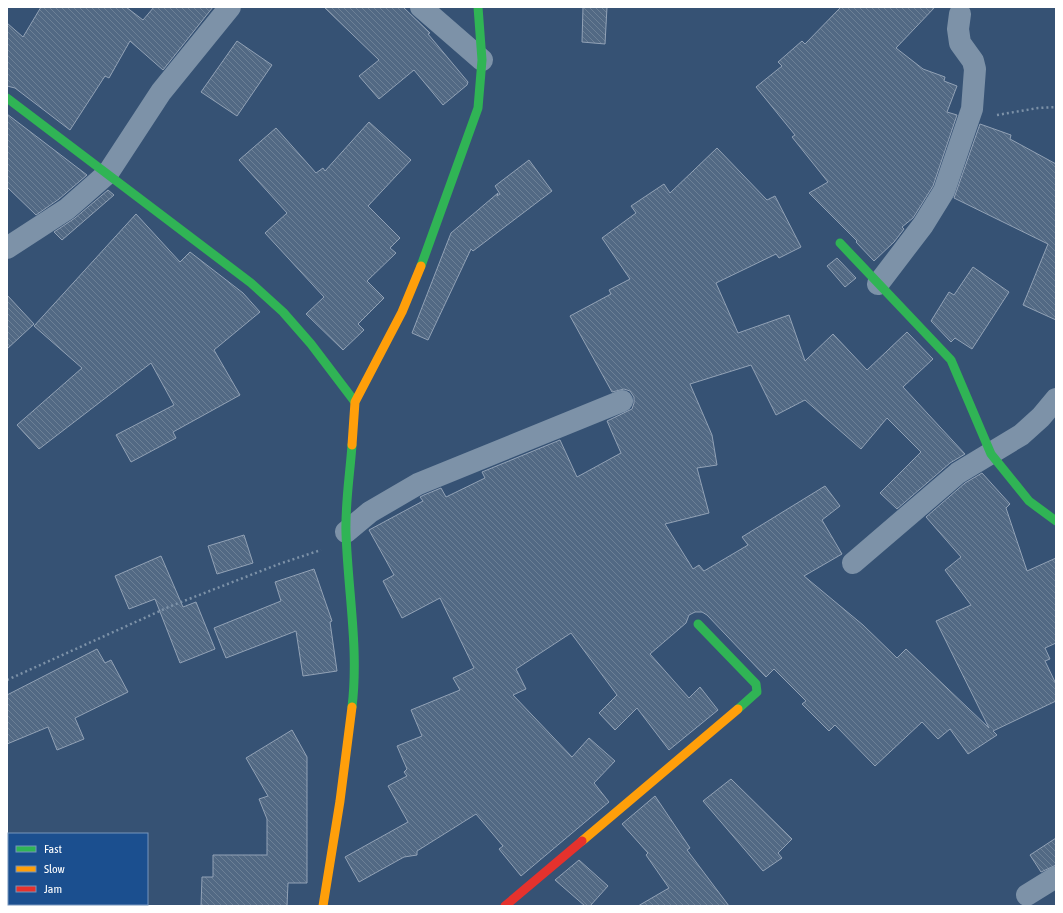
<svg xmlns="http://www.w3.org/2000/svg" width="1063" height="913" viewBox="0 0 1063 913" font-family="'Asap Condensed',sans-serif">
<style>
.building{fill:url(#building-back-hatch);stroke:#92a2b6}
.lines{fill:none;stroke-linecap:round;stroke-linejoin:round}
.path{stroke:#7d92a8;stroke-width:2.5;stroke-dasharray:2 3;stroke-linecap:butt}
.street{stroke:#7d92a8;stroke-width:22}
.fast{stroke:#30b455;stroke-width:9}
.slow{stroke:#ff9f0a;stroke-width:9}
.jam{stroke:#e5322d;stroke-width:9}
</style>
<defs>
<pattern id="building-back-hatch" width="6" height="6" patternUnits="userSpaceOnUse"><rect width="6" height="6" fill="#526984"/><path d="M-1 5l2 2M0 0l6 6M5-1l2 2" fill="none" stroke="#6c8096"/></pattern>
</defs>
<rect width="100%" height="100%" fill="#365274"/>
<!-- building -->
<g class="building">
<path d="M41 7H126L143 20 154 7H213L163 70 130 41 109 78 105 76 70 130 15 88 7 86V23L23 37Z"/>
<path d="M324 7H403L430 33 428 34 468 82 467 85 443 105 414 70 379 99 359 76 379 60Z"/>
<path d="M583 7H607L605 44 582 42Z"/>
<path d="M841 7H935L896 48 923 69 945 77 944 81 957 86 947 112 957 115 933 186 913 218 902 227 904 229 894 242 874 261 856 242 857 241 809 193 828 182 792 137 795 135 756 87 782 66 778 62 802 41 805 44Z"/>
<path d="M237 41 272 65 237 116 201 92Z"/>
<path d="M7 114 87 175 59 199 36 215 7 187Z"/>
<path d="M369 122 411 160 368 206 400 238 390 248 396 253 367 281 384 298 358 324 364 330 343 350 306 314 324 297 265 233 287 213 239 160 276 128 316 173 323 168 325 171Z"/>
<path d="M980 124 1011 135 1010 139 1056 164V320L1023 305 1048 244 954 198Z"/>
<path d="M717 148 767 200 775 196 801 247 779 258 776 254 716 283 738 333 789 315 805 361 833 334 867 370 907 332 933 359 903 387 965 454 950 463 897 509 880 493 921 452 887 418 861 449 805 400 776 415 751 365 690 384 712 435 717 465 697 468 709 513 665 524 693 569 699 565 704 571 748 545 742 537 825 486 840 506 822 520 842 554 804 576 863 625 897 658 906 649 989 728 936 621 971 605 945 570 961 557 926 517 965 483 982 473 1010 504 1006 508 1027 571 1056 558V643L1045 648 1050 659 1045 661 1056 684V701L993 731 997 735 968 754 950 729 938 739 922 722 875 766 835 725 829 731 802 704 806 701 774 669 766 677 707 615 702 612H695L689 615 686 623 650 654 689 698 700 687 718 710 669 750 637 708 615 730 599 713 617 695 571 633 516 669 526 689 513 695 572 757 589 738 615 761 594 783 609 802 521 876 499 849 503 846 476 814 417 851V855L404 857 359 882 345 857 408 822 388 786 407 776 404 772 407 769 397 746 422 736 411 710 460 690 453 678 474 668 440 598 402 618 383 581 394 575 369 530 423 501 420 497 424 495 441 488 446 497 485 478 482 472 560 440 577 477 621 453 607 421 632 409 634 403V397L630 391 624 389 612 392 570 316 611 294 609 290 630 279 602 238 636 213 631 206 664 184 670 193Z"/>
<path d="M529 160 552 191 473 251 471 249 428 340 412 333 451 233 498 193 497 196 500 194 495 186Z"/>
<path d="M108 190 114 195 62 240 54 232 75 218Z"/>
<path d="M136 214 180 262 190 252 243 293 260 312 214 350 240 395 173 432 176 438 131 462 116 435 174 405 151 363 39 449 17 425 82 368 34 326Z"/>
<path d="M837 258 856 278 845 287 827 266Z"/>
<path d="M973 267 1009 292 972 349 955 338 951 342 931 321 949 292 954 295Z"/>
<path d="M7 295 34 324 7 349Z"/>
<path d="M244 535 253 563 217 574 208 546Z"/>
<path d="M161 556 183 607 196 602 215 649 180 663 155 599 129 609 115 576Z"/>
<path d="M314 569 332 621 330 622 337 671 303 676 296 631 226 658 214 628 281 601 275 582Z"/>
<path d="M97 649 105 663 111 660 128 692 75 718 84 739 57 750 48 727 7 744V695Z"/>
<path d="M292 730 307 757V883H288L287 906H201L202 877H213V855H267V819L259 799 268 796 246 758Z"/>
<path d="M731 779 792 839 778 853 782 858 763 871 703 801Z"/>
<path d="M655 796 690 848 687 850 729 906H638L669 888 646 855 648 853 622 824Z"/>
<path d="M1056 838V865L1041 872 1030 855Z"/>
<path d="M579 860 608 886 590 906H585L555 880Z"/>
</g>
<g class="lines">
<!-- path -->
<g class="path">
<path d="M997 115 1038 108 1056 107"/>
<path d="M7 680 171 606 279 564 321 550"/>
</g>
<!-- street -->
<g class="street">
<path d="M421 7 482 60"/>
<path d="M7 248 67 209 108 173 161 92 230 7"/>
<path d="M878 284 923 225 944 191 972 109 975 69 973 61 960 43 958 29 960 14"/>
<path d="M346 532 370 512 418 484 622 401"/>
<path d="M853 563 958 473 1021 435 1041 417 1056 399"/>
<path d="M1027 895 1056 877"/>
</g>
<!-- fast -->
<g class="fast">
<path d="M7 98 251 283 283 312 311 344 355 402"/>
<path d="M840 243 951 360 991 454 1029 501 1056 521"/>
<path d="M421 266 478 108 482 60 478 7"/>
<path d="M698 624 756 684 757 692 738 709"/>
<path d="M352 707C359 649 348 592 346 533 345 504 350 474 352 445"/>
</g>
<!-- slow -->
<g class="slow">
<path d="M352 445 355 402 402 312 421 266"/>
<path d="M582 841 738 709"/>
<path d="M323 906 340 801 352 707"/>
</g>
<!-- jam -->
<path class="jam" d="M505 906 582 841"/>
</g>
<!-- border -->
<rect width="1063" height="913" fill="none" stroke="#ffffff" stroke-width="16"/>
<!-- legend -->
<rect x="8" y="833" width="140" height="72" fill="#1b4f8f" stroke="#7695bc"/>
<rect x="16" y="846" width="20" height="6" fill="#30b455" stroke="#7695bc"/>
<text x="44" y="853" font-size="12" fill="#ffffff">Fast</text>
<rect x="16" y="866" width="20" height="6" fill="#ff9f0a" stroke="#7695bc"/>
<text x="44" y="873" font-size="12" fill="#ffffff">Slow</text>
<rect x="16" y="886" width="20" height="6" fill="#e5322d" stroke="#7695bc"/>
<text x="44" y="893" font-size="12" fill="#ffffff">Jam</text>
</svg>
